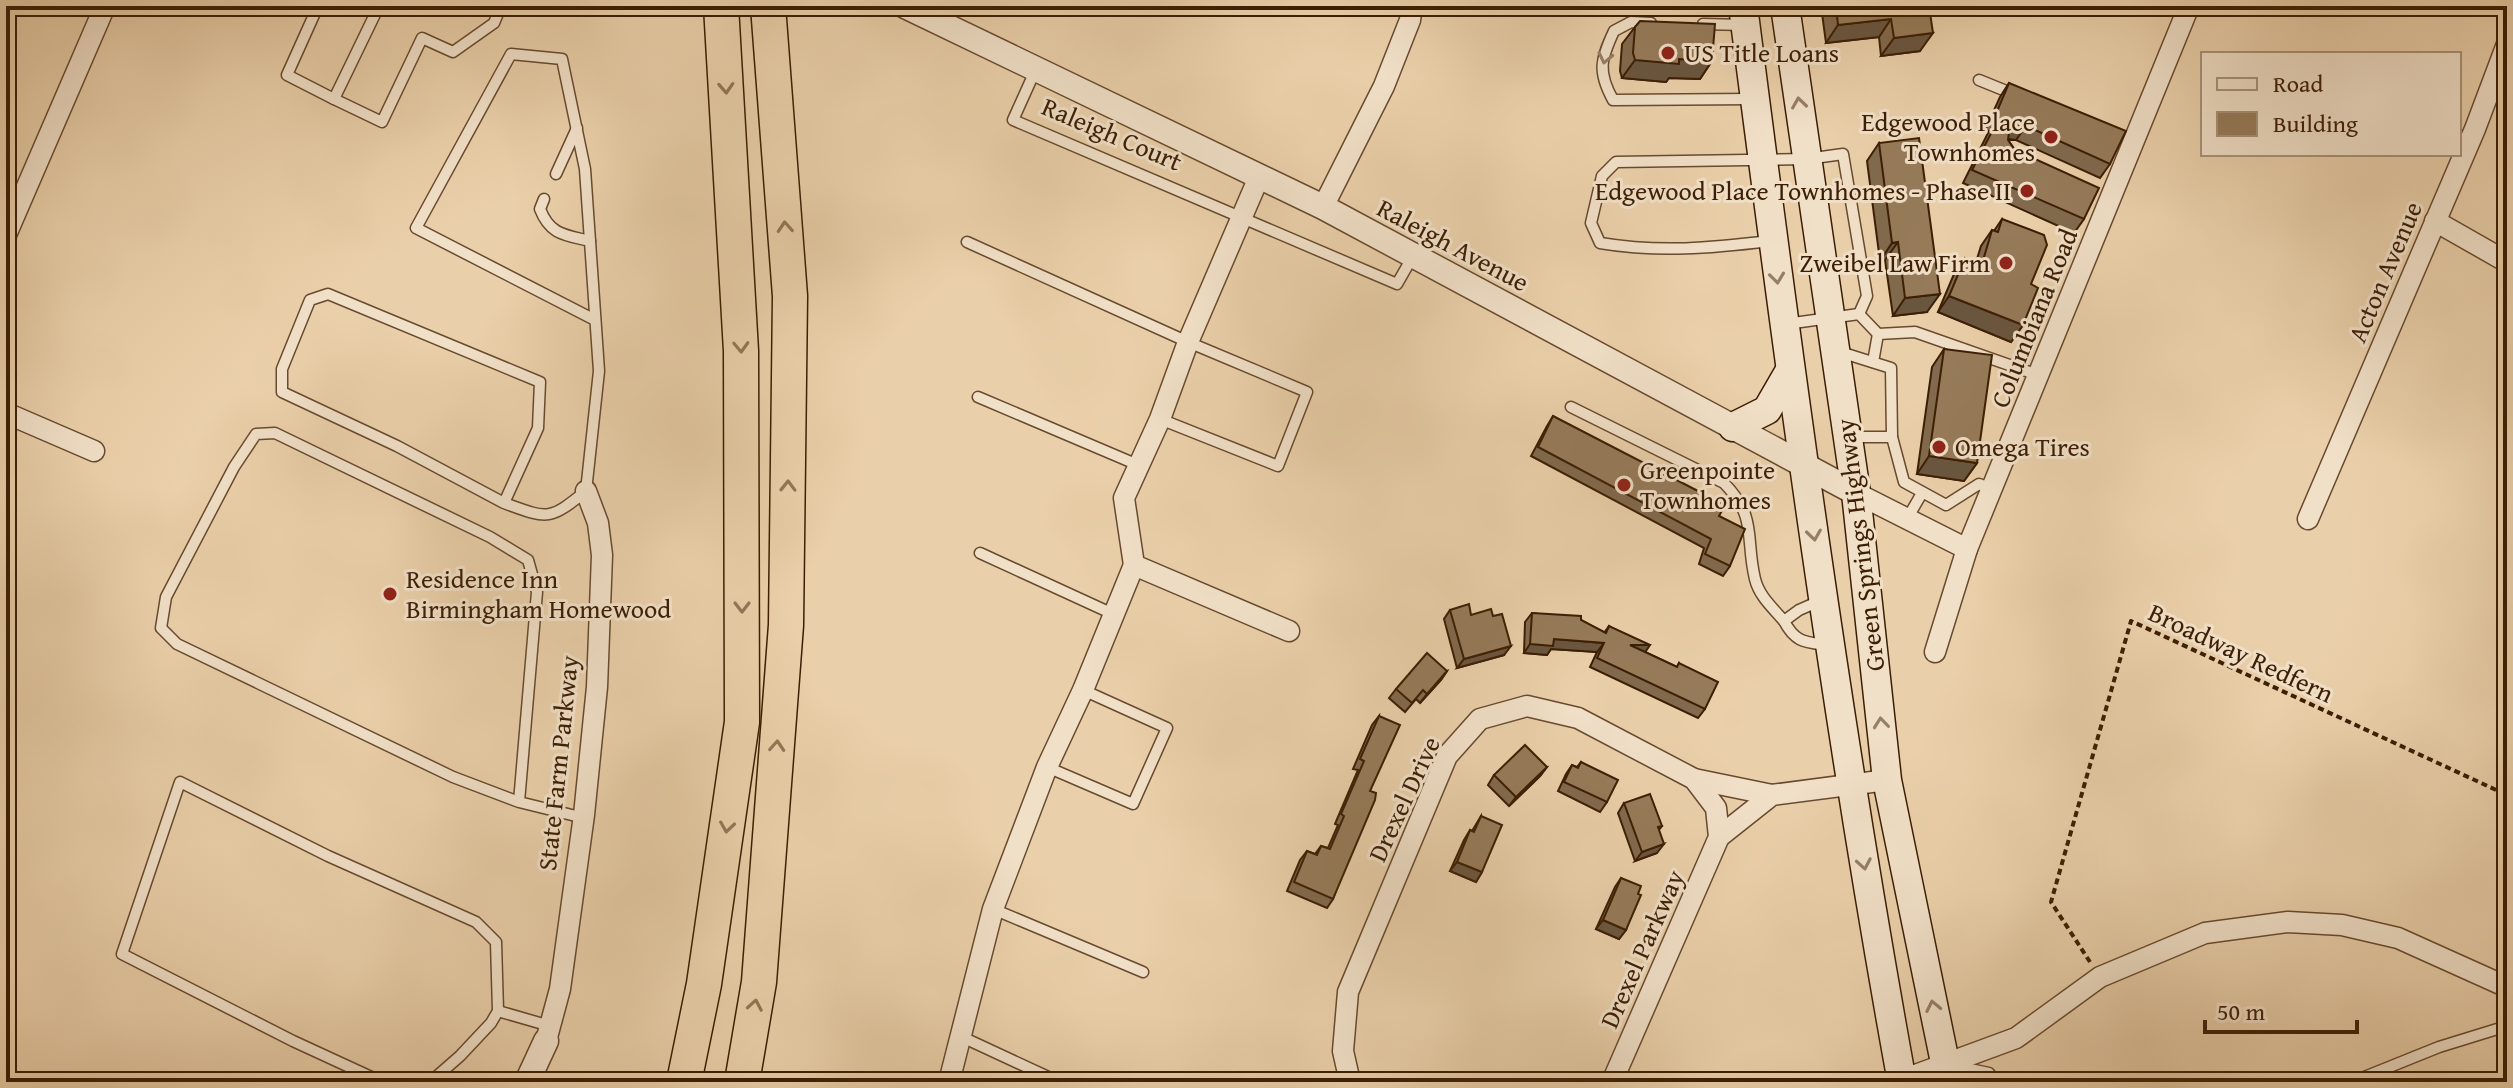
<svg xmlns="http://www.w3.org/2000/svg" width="2513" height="1088" viewBox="0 0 2513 1088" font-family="'Gentium Book Plus',serif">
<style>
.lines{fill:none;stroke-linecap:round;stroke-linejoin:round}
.service-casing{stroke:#684a2e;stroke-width:13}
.minor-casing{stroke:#684a2e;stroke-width:23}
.tertiary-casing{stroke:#684a2e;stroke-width:27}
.secondary-casing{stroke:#3c1e04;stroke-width:31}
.motorway-casing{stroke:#3c1e04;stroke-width:37}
.path{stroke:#3c1e04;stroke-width:4;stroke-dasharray:6 4;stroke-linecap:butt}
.service{stroke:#f1e0c8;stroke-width:10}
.minor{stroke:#f1e0c8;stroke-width:20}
.tertiary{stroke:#f1e0c8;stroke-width:24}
.secondary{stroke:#f1e0c8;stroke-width:28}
.motorway{stroke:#ead0aa;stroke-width:34}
.wall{fill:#816a4d;stroke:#3c1e04;stroke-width:2}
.shaded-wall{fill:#69563f;stroke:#3c1e04;stroke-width:2}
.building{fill:#967b5a;stroke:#3c1e04;stroke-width:2}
.oneway{stroke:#967f66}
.oneway2{stroke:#937757}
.poi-dot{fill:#8f2418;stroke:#f1e0c8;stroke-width:3}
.labels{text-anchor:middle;stroke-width:6;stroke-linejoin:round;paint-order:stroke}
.poi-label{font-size:26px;fill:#3c1e04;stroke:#f1e0c8;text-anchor:start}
.street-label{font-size:26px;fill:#3c1e04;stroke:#f1e0c8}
</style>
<rect width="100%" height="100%" fill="#ead0aa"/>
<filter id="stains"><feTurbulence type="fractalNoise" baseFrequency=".0025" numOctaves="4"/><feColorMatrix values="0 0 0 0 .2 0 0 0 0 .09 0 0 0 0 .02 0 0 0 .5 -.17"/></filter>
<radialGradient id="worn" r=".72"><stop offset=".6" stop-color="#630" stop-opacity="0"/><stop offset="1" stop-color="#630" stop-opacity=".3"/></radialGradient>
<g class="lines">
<!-- service casing -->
<g class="service-casing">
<g id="service">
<path d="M318 6 287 75 334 99"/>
<path d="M379 6 334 99 382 122 422 38 453 52 494 23 501 6"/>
<path d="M1651 23 1631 22 1614 31C1601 59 1597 71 1613 100L1752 99"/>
<path d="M1703 24 1743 25"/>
<path d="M1036 69 1013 120 1397 284 1413 256"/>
<path d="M1979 80 2016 95"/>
<path d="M556 174 577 128"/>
<path d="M544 199 540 209C550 235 565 235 590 241"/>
<path d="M1770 241C1711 248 1660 253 1600 243L1591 223 1602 176 1616 162 1807 159 1843 154 1867 296 1859 314"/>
<path d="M967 242 1188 342 1307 392 1278 466 1160 419"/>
<path d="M1786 324 1859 314 1878 334 1873 362"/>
<path d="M1878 334 1915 332 2038 375"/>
<path d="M1837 351 1891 368 1892 437H1850"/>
<path d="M978 397 1138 465"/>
<path d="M1571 407 1724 483C1758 518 1745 538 1755 579 1759 596 1773 608 1784 621"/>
<path d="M1892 437 1904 482 1946 505 1979 484 1992 489"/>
<path d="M504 503 397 446 282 392V369L310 300 328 294 540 382 538 428 504 503C548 519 549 521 586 491L599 371 585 169 562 59 511 54 416 228 595 320"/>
<path d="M1907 519 1922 493"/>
<path d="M980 553 1113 614"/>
<path d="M1822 600 1799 610 1784 621C1795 642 1804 642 1826 645"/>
<path d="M1047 767 1133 804 1167 728 1083 690"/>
<path d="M519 802 537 592 528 560 490 537 275 433 256 434 234 467 166 597 161 628 177 644 453 777 519 802 584 818"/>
<path d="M993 909 1143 972"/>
<path d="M498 1011 550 1026"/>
<path d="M962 1037 1059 1082"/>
<path d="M1951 1065 1989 1073 1996 1082"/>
<path d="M382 1082 293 1041 122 954 180 782 328 856 476 922 496 942 498 1011 491 1023 460 1056 436 1077 399 1082"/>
<path d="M2352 1082 2439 1047 2507 1026"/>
</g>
</g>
<!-- minor casing -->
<g class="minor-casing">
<g id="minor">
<path d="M1259 177 1188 342 1160 419 1124 498 1134 565 1289 631"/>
<path d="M1323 207 1384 86 1410 20 1412 6"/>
<path d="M2435 221 2507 262"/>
<path d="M6 235 105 6"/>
<path d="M6 413 94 451"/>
<path d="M1856 493 1967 549"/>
<path d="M2308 519 2475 129 2507 44"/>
<path d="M1935 652 1967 549 2189 6"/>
<path d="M1694 779 1772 795"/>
<path d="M1719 837 1772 795 1887 780"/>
<path d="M546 1041 560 989 584 815 597 687 602 555 598 523 586 491"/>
<path d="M1902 1080 2016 1038 2100 977 2205 933 2288 922 2342 925 2398 938 2507 987"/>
<path d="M949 1082 993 909 1047 767 1083 690 1134 565"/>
<path d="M1350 1082 1343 1051 1348 992 1447 756 1480 719 1527 706 1578 718 1694 779 1716 808 1719 837 1612 1082"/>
</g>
</g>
<!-- tertiary casing -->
<g class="tertiary-casing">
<g id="tertiary">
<path d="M905 6 1323 207 1856 493"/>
<path d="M527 1082 546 1041"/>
</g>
</g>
<!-- secondary casing -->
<g class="secondary-casing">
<g id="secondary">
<path d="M1743 6C1789 366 1837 725 1902 1082"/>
<path d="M1785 6 1856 493 1887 780 1949 1082"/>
<path d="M1733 427 1767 410 1789 372"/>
</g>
</g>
<!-- motorway casing -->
<g class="motorway-casing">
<g id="motorway">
<path d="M684 1082 704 984 742 722 741 351 721 6"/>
<path d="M742 1082 759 982 786 625 790 296 768 6"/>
</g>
</g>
<!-- path -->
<path class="path" d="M2090 962 2051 902 2131 621 2507 795"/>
<!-- service -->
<use href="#service" class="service"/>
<!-- minor -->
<use href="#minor" class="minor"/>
<!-- tertiary -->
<use href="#tertiary" class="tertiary"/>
<!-- secondary -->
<use href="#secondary" class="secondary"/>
<!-- motorway -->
<use href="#motorway" class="motorway"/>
</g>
<!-- wall -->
<g class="wall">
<path d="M1821 6H1929L1920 51 1881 56 1879 37 1826 43Z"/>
<path d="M1635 27 1712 61 1700 79 1669 78 1666 82 1622 78 1620 71 1622 44Z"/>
<path d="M2009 83 2110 164 2100 178 2016 140H2008L2015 150 2084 219 2074 233 1963 183 1989 131 1985 130 2000 97Z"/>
<path d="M1879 143 1927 312 1893 316 1885 260 1880 261 1867 161Z"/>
<path d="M2002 219 2031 284 2023 325 2011 342 1938 312 1954 274 1965 258 1976 262 1981 246 1992 230 1994 231Z"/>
<path d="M1944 349 1977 463 1964 481 1917 474 1932 367Z"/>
<path d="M1553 416 1719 516 1730 566 1723 576 1699 564 1704 548 1531 456 1547 426Z"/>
<path d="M1450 610 1471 615 1493 616 1504 655 1457 668 1444 619Z"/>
<path d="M1532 613 1581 620 1604 633 1609 626 1645 652 1677 667 1679 663 1705 709 1698 718 1590 667 1597 652 1551 649 1547 655 1524 653 1525 622Z"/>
<path d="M1447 671 1441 680 1420 703 1416 699 1405 712 1389 698 1396 689Z"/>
<path d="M1379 716 1370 791 1333 899 1327 908 1287 891 1300 860 1307 851 1315 854 1321 846 1328 848 1338 825 1335 824 1358 770 1353 769 1372 725Z"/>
<path d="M1581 762 1607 802 1600 812 1558 791 1566 774 1572 765 1577 767Z"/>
<path d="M1547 767 1540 776 1509 806 1488 785 1494 775Z"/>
<path d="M1624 803 1662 826 1659 830 1657 853 1635 861 1618 813Z"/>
<path d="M1481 816 1482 872 1476 882 1450 871 1464 840 1470 830 1472 831Z"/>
<path d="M1621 878 1638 894 1626 930 1619 939 1596 929 1615 887Z"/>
</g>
<!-- shaded-wall -->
<g class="shaded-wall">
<path d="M1891 19 1879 37 1826 43 1838 25Z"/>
<path d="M1933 33 1920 51 1881 56 1894 38Z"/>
<path d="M1679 59 1712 61 1700 79 1669 78 1666 82 1622 78 1635 60Z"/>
<path d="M2019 126H2026L2016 140 2009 139 2000 146 2009 132Z"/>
<path d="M1898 242 1885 260 1880 261 1892 243Z"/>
<path d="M1940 294 1927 312 1893 316 1905 298Z"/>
<path d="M1949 296 2023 325 2011 342 1938 312Z"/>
<path d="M1929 456 1977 463 1964 481 1917 474Z"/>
<path d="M1554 639 1604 643 1597 652 1551 649 1547 655 1524 653 1530 644Z"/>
<path d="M1630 645H1650L1644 654Z"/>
<path d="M1511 646 1504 655 1457 668 1464 659Z"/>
<path d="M1447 671 1441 680 1420 703 1427 694Z"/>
<path d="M1547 767 1540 776 1509 806 1516 797Z"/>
<path d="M1664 844 1657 853 1635 861 1642 852Z"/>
<path d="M1457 862 1482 872 1476 882 1450 871Z"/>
<path d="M1603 920 1626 930 1619 939 1596 929Z"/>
</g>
<!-- building -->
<g class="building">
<path d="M1836 6H1929L1933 33 1894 38 1891 19 1838 25Z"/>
<path d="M1640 21 1715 24 1712 61 1679 59V64L1635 60 1633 53 1635 27Z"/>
<path d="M2009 83 2126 131 2110 164 2026 126H2019L2009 132 2008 140 2015 150 2099 188 2084 219 1972 170 1999 118 1995 116Z"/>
<path d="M1919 138 1940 294 1905 298 1898 242 1892 243 1879 143Z"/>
<path d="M2002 219 2044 235 2047 245 2031 284 2038 288 2023 325 1949 296 1965 258 1982 264 1992 230 1998 232Z"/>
<path d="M1944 349 1992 355 1977 463 1929 456Z"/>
<path d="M1553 416 1725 505 1719 516 1745 529 1730 566 1705 554 1711 539 1538 447Z"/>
<path d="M1469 604 1471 615 1491 609 1493 616 1502 614 1511 646 1464 659 1450 610Z"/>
<path d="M1532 613 1581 616V620L1606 633 1609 626 1650 645H1630L1677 667 1679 663 1718 682 1705 709 1597 658 1604 643 1554 639 1553 646 1530 644Z"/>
<path d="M1427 653 1447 671 1427 694 1423 690 1412 703 1396 689Z"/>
<path d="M1379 716 1400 725 1370 791 1376 793 1375 800 1333 899 1294 882 1307 851 1317 855 1321 846 1330 849 1344 816 1341 814 1364 761 1360 759Z"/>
<path d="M1525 745 1547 767 1516 797 1494 775Z"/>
<path d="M1581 762 1618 780 1607 802 1564 782 1572 765 1578 768Z"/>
<path d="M1650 794 1662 826 1658 827 1664 844 1642 852 1624 803Z"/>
<path d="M1481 816 1502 825 1482 872 1457 862 1470 830 1474 832Z"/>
<path d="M1621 878 1641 886 1638 894 1641 895 1626 930 1603 920Z"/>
</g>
<!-- one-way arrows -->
<defs><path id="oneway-chevron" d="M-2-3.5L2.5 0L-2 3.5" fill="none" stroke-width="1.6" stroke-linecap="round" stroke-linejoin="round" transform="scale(2)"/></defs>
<g class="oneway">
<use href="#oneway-chevron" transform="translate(1605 58) rotate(102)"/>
<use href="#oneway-chevron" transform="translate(1799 103) rotate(-98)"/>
<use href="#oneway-chevron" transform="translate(1777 278) rotate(83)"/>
<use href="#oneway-chevron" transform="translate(1814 535) rotate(82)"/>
<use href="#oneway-chevron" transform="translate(1881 723) rotate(-96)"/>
<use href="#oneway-chevron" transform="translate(1864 864) rotate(80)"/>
<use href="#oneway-chevron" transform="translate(1933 1006) rotate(-102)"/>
</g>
<g class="oneway2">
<use href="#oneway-chevron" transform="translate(726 88) rotate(87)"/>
<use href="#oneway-chevron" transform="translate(785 227) rotate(-94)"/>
<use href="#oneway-chevron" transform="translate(741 347) rotate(88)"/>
<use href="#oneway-chevron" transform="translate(788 486) rotate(-89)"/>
<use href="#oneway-chevron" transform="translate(742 607) rotate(90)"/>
<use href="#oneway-chevron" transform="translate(777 746) rotate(-86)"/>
<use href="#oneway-chevron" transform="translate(727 827) rotate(98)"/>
<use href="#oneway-chevron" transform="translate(755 1005) rotate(-80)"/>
</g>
<!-- markers -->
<g class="poi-dot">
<circle cx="1668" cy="53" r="8"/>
<circle cx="2051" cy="137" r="8"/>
<circle cx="2027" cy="191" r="8"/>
<circle cx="2006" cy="263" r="8"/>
<circle cx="1939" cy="447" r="8"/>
<circle cx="1624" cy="485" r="8"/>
<circle cx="390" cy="594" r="8"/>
</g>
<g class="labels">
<!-- poi labels -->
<g class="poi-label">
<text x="1684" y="62">US Title Loans</text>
<text x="2035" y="131" text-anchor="end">Edgewood Place<tspan x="2035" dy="30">Townhomes</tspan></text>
<text x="2011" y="200" text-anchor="end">Edgewood Place Townhomes - Phase II</text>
<text x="1990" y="272" text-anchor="end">Zweibel Law Firm</text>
<text x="1955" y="456">Omega Tires</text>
<text x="1640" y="479">Greenpointe<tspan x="1640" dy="30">Townhomes</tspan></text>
<text x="406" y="588">Residence Inn<tspan x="406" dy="30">Birmingham Homewood</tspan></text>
</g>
<!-- street labels -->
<g class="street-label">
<text transform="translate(1112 134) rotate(23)" y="9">Raleigh Court</text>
<text transform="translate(1453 245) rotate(28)" y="9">Raleigh Avenue</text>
<text transform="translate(2385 272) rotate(-67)" y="9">Acton Avenue</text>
<text transform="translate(2034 318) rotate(-68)" y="9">Columbiana Road</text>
<text transform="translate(1860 545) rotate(-97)" y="9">Green Springs Highway</text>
<text transform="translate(2241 653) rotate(25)" y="9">Broadway Redfern</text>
<text transform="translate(558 763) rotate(-84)" y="9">State Farm Parkway</text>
<text transform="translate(1404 799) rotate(-65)" y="9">Drexel Drive</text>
<text transform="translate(1642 949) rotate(-66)" y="9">Drexel Parkway</text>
</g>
</g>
<!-- margin -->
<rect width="2513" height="1088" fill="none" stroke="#ead0aa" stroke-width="32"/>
<rect x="8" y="8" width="2497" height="1072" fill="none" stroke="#3c1e04" stroke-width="4"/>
<rect x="16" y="16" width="2481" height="1056" fill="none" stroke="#3c1e04" stroke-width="2"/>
<!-- legend -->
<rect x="2201" y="52" width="260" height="104" fill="#f1e0c8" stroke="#a9927a" stroke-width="2"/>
<rect x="2217" y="78" width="40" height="12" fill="#f1e0c8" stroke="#a9927a" stroke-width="2"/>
<text x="2273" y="92" font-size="24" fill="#3c1e04">Road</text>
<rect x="2217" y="112" width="40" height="24" fill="#967b5a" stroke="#a9927a" stroke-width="2"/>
<text x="2273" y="132" font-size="24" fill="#3c1e04">Building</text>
<!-- scale -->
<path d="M2205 1020v12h152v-12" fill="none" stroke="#3c1e04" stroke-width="4"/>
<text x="2217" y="1020" font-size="24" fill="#3c1e04" stroke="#f1e0c8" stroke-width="6" paint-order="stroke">50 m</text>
<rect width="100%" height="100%" filter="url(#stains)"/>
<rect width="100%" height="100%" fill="url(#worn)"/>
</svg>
